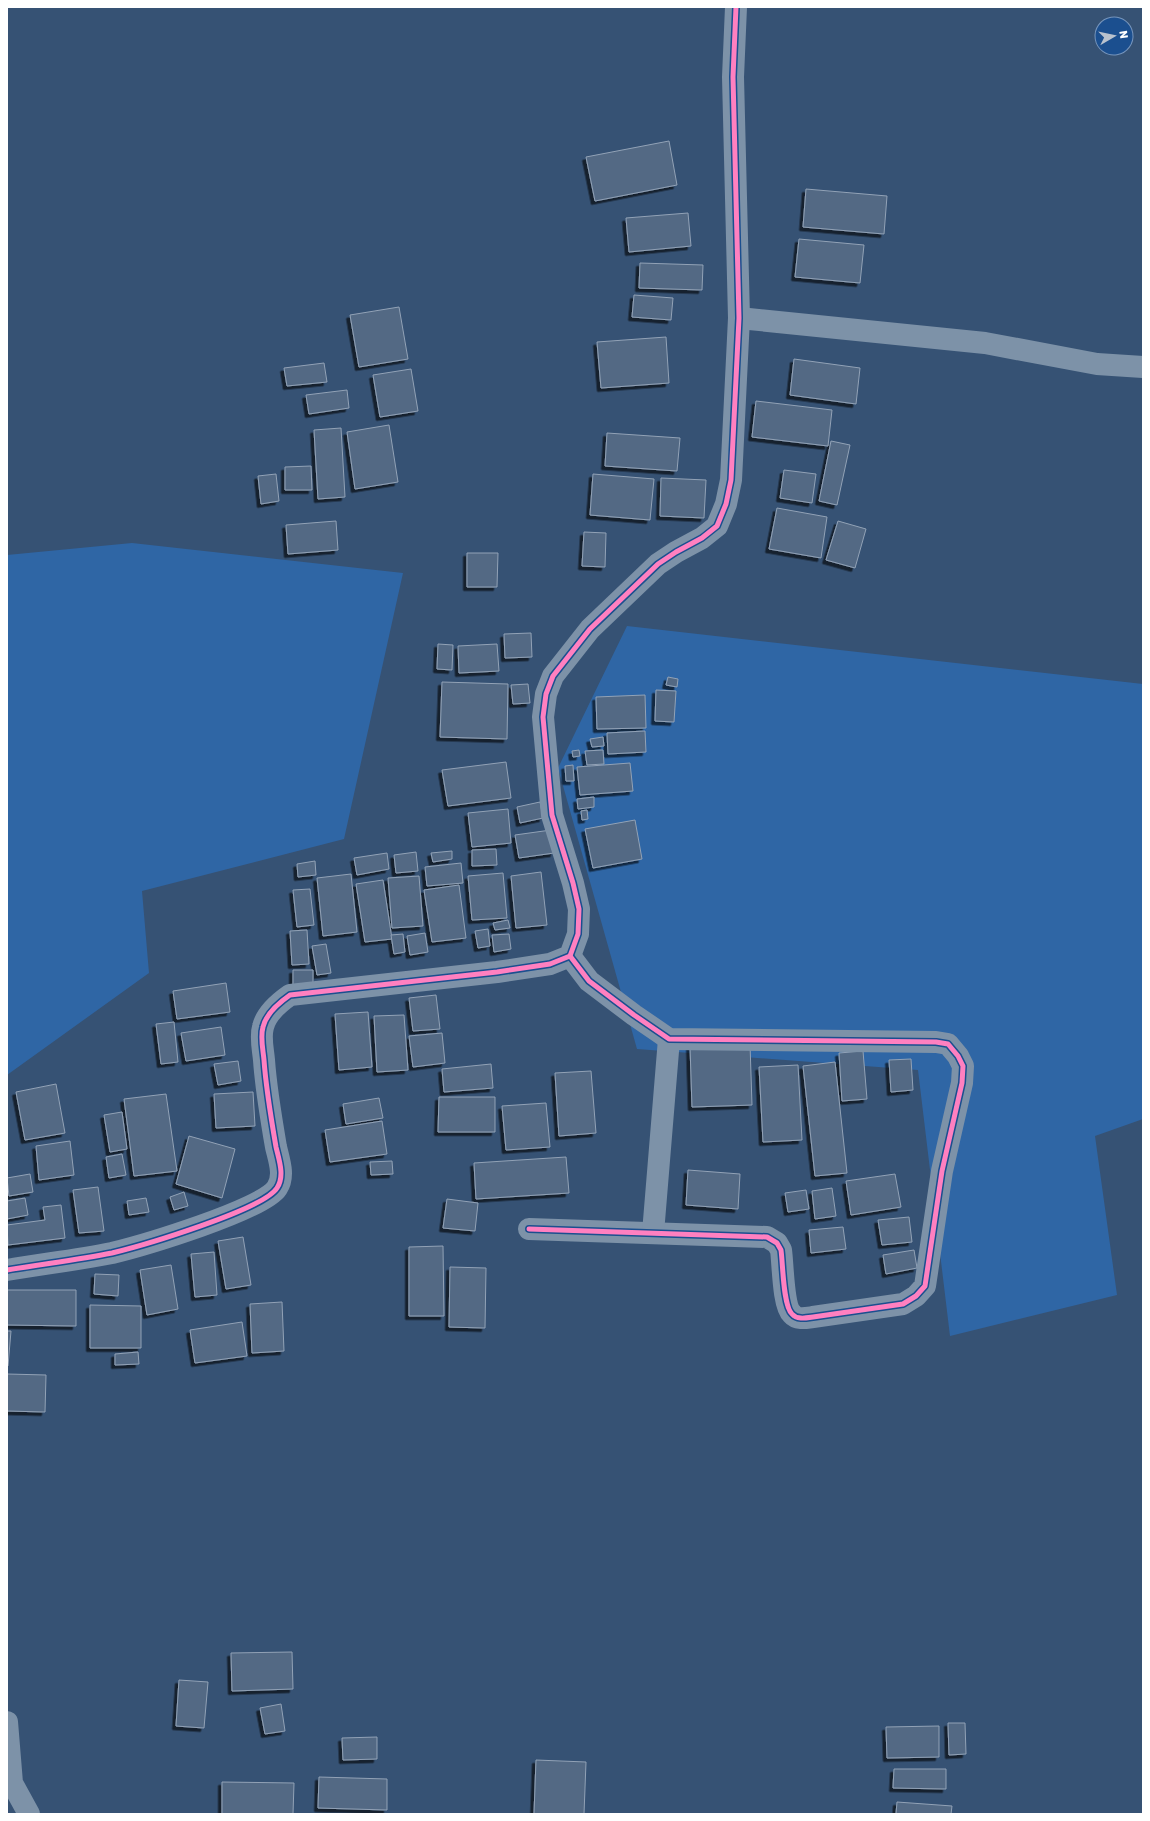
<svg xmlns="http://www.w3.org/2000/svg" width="1150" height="1821" viewBox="0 0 1150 1821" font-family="Rubik,sans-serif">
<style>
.green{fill:#2f66a5}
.building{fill:#526984;stroke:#92a2b6;filter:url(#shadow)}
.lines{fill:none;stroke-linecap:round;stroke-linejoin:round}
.minor{stroke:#7d92a8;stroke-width:22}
.cycleway-casing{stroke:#1b4f8f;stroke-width:8}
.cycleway{stroke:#ff80c0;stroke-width:5}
</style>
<defs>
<filter id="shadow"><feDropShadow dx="-3.5" dy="3.5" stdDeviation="0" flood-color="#0009"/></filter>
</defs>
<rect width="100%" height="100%" fill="#365274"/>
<!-- green -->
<g class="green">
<path d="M132 543 403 573 344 839 142 891 149 973 7 1075V555Z"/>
<path d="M627 626 1143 684V1119L1095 1136 1117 1295 950 1336 918 1070 637 1049 558 768Z"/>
</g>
<!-- building -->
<g class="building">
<path d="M669 141 677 185 595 201 586 157Z"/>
<path d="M806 189 887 196 884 234 803 227Z"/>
<path d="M688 213 691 246 629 252 626 218Z"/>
<path d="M799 239 864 245 860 283 795 277Z"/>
<path d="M640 263 703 265 702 290 639 288Z"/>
<path d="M634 295 673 298 671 320 632 317Z"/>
<path d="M399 307 408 359 359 367 350 315Z"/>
<path d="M666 337 669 383 601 388 597 342Z"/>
<path d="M794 359 860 368 856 404 790 395Z"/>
<path d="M324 363 327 382 287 386 284 368Z"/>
<path d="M411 369 418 411 380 417 373 375Z"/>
<path d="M347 390 349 408 309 414 306 395Z"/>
<path d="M756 401 832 410 828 446 752 437Z"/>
<path d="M389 425 398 482 355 489 347 432Z"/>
<path d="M341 428 345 497 318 499 314 430Z"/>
<path d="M607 433 680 438 677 471 605 466Z"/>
<path d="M831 441 850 445 837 505 819 501Z"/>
<path d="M311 466 312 490H285V467Z"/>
<path d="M784 470 816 474 812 503 780 498Z"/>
<path d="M276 474 279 501 261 504 258 476Z"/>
<path d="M593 474 654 479 650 520 590 515Z"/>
<path d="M661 478 706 480 704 518 660 516Z"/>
<path d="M777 508 827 517 821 558 769 549Z"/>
<path d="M336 521 338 550 288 554 286 525Z"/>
<path d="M838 521 866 529 855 568 826 560Z"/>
<path d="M584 532 606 533 605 567 582 566Z"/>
<path d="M467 553H498L497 587H467Z"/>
<path d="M531 633 532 657 505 658 504 634Z"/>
<path d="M438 644 453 645 452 670 437 669Z"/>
<path d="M497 644 499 671 459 673 458 646Z"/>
<path d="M668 677 678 679 677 687 666 685Z"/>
<path d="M442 682 508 684 507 739 440 737Z"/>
<path d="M528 684 530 703 513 704 511 685Z"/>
<path d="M656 690 676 691 674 722 655 721Z"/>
<path d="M645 695 646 728 597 729 596 697Z"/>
<path d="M645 731 646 752 608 754 607 733Z"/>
<path d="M603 737 604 746 592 747 590 739Z"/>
<path d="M579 750 580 756 573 757 572 751Z"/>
<path d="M603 750 604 764 587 765 585 751Z"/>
<path d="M506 762 511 798 448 806 442 770Z"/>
<path d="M630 763 633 791 580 795 577 767Z"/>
<path d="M573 765 574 781H566L565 766Z"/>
<path d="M594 797V807L578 809 577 799Z"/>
<path d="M540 802 543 818 520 823 517 807Z"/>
<path d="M508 809 511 843 472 847 468 813Z"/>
<path d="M587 810 588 819 582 820 581 811Z"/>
<path d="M635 820 642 859 593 868 585 829Z"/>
<path d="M551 830 554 853 519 858 515 835Z"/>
<path d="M496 849 497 865 472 866V850Z"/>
<path d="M452 851V859L433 862 431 853Z"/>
<path d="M416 852 418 871 396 873 394 855Z"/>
<path d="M387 853 389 869 357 875 354 858Z"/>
<path d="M315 861 316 875 298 877 297 864Z"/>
<path d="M461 863 463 883 427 886 425 867Z"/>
<path d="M541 872 547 925 516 928 511 876Z"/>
<path d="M503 873 507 918 472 920 468 876Z"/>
<path d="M351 874 357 932 323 936 317 878Z"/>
<path d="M419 876 423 926 392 928 388 878Z"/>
<path d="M383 880 392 939 365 942 356 884Z"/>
<path d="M459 885 466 938 432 942 424 890Z"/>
<path d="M310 889 314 925 297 927 293 890Z"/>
<path d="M508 920 510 928 495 930 493 923Z"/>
<path d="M488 929 490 946 478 948 475 931Z"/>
<path d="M307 930 309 964 292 965 290 931Z"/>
<path d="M425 933 428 952 410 955 407 936Z"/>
<path d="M403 934 405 952 394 954 391 935Z"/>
<path d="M509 934 511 949 494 952 492 935Z"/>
<path d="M326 944 331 973 317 975 312 946Z"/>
<path d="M293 970H313V987L293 988Z"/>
<path d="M226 983 230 1012 177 1019 173 991Z"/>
<path d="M436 995 440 1029 413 1031 409 998Z"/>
<path d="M368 1012 372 1067 339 1070 335 1014Z"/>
<path d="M404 1015 408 1070 377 1072 374 1016Z"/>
<path d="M174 1022 178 1062 161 1064 156 1024Z"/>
<path d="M221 1027 225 1055 186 1061 181 1033Z"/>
<path d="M442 1033 445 1063 413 1067 409 1036Z"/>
<path d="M750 1044 752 1105 692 1107 690 1046Z"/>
<path d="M863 1051 867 1099 842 1101 839 1053Z"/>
<path d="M911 1059 913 1090 891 1092 889 1060Z"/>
<path d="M238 1061 241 1081 218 1085 214 1064Z"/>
<path d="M835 1062 847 1173 815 1176 803 1066Z"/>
<path d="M491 1064 493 1088 444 1092 442 1069Z"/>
<path d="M798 1065 802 1140 763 1142 759 1067Z"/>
<path d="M591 1071 596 1133 559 1136 555 1073Z"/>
<path d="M56 1084 65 1133 25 1140 16 1092Z"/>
<path d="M253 1092 255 1126 216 1128 214 1094Z"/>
<path d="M166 1094 177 1171 134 1176 124 1099Z"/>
<path d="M439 1097H495V1132H438Z"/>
<path d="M379 1098 383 1118 346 1124 343 1104Z"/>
<path d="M546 1103 550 1147 506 1150 502 1106Z"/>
<path d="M122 1112 127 1149 110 1152 104 1115Z"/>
<path d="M382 1121 387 1154 330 1162 325 1130Z"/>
<path d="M189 1136 235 1149 222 1198 176 1184Z"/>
<path d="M70 1141 74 1175 39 1180 36 1146Z"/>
<path d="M122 1154 126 1175 109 1178 106 1157Z"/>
<path d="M566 1157 569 1193 476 1199 474 1163Z"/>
<path d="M392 1161 393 1174 371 1175 370 1162Z"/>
<path d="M688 1170 740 1174 738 1209 686 1205Z"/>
<path d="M30 1174 33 1192 9 1196 7 1178Z"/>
<path d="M895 1174 901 1207 851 1215 846 1181Z"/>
<path d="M98 1187 104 1231 79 1233 73 1190Z"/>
<path d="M832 1188 836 1216 815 1219 812 1191Z"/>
<path d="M806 1190 809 1209 788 1212 785 1193Z"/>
<path d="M184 1192 188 1206 174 1210 170 1197Z"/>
<path d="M25 1198 28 1215 7 1219V1201Z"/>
<path d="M146 1198 149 1212 129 1215 127 1201Z"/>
<path d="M447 1199 478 1203 475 1231 443 1228Z"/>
<path d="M61 1205 65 1238 8 1245 7 1225 45 1220 43 1207Z"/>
<path d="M909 1217 912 1242 882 1245 878 1220Z"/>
<path d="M843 1227 846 1249 811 1253 809 1230Z"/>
<path d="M243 1237 251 1285 226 1289 218 1241Z"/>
<path d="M443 1246 444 1316H409V1247Z"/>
<path d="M914 1250 917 1268 886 1274 883 1255Z"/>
<path d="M214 1252 217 1295 195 1297 191 1254Z"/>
<path d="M171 1265 178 1309 147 1315 140 1270Z"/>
<path d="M450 1267 486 1268 485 1328 449 1327Z"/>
<path d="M95 1274 119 1275 118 1296 94 1294Z"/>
<path d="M7 1290H76V1326L7 1325Z"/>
<path d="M282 1302 284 1351 252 1353 250 1304Z"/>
<path d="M90 1305 141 1306V1348H90Z"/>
<path d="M242 1322 247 1356 195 1363 190 1330Z"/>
<path d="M7 1331H11L8 1366H7Z"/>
<path d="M138 1352 139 1364 115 1365V1354Z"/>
<path d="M7 1374 46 1375 45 1412 7 1411Z"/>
<path d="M292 1652 293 1689 232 1691 231 1653Z"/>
<path d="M179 1680 208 1682 204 1728 176 1726Z"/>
<path d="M281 1704 285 1731 265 1734 260 1708Z"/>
<path d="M948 1723H965L966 1754 949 1755Z"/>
<path d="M939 1726V1757L887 1758 886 1727Z"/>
<path d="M377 1737V1759L343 1760 342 1738Z"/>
<path d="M536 1760 586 1762 584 1814H534Z"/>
<path d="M894 1769H946V1789L893 1788Z"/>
<path d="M319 1777 387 1779V1810L318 1808Z"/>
<path d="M222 1782 294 1783 293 1814H222Z"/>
<path d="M897 1802 952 1806 951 1814H896Z"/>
</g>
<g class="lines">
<!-- minor -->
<g class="minor">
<path d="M739 318 985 343 1097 364 1143 367"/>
<path d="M529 1229 767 1237 777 1243 781 1250C783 1264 783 1306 792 1314 797 1320 806 1318 813 1317L903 1304 916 1296 925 1286 942 1171 962 1083 963 1066 958 1056 948 1044 936 1042 669 1039 634 1015 589 981 570 956"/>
<path d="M653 1233 669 1039"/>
<path d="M7 1270C42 1264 77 1260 112 1253 141 1246 263 1210 277 1188 285 1176 279 1160 276 1147 271 1118 266 1089 264 1060 263 1049 260 1037 263 1027 266 1014 280 1002 290 995L497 972 550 964 570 956 578 934 579 909 573 883 552 815 543 717 546 694 553 676 590 629 658 564 676 552 702 538 717 526 726 504 731 480 739 318 733 77 736 7"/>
<path d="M7 1722 12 1783 29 1814"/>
</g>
<!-- cycleway casing -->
<g class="cycleway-casing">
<g id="cycleway">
<path d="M529 1229 767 1237 777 1243 781 1250C783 1264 783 1306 792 1314 797 1320 806 1318 813 1317L903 1304 916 1296 925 1286 942 1171 962 1083 963 1066 958 1056 948 1044 936 1042 669 1039 634 1015 589 981 570 956"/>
<path d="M7 1270C42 1264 77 1260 112 1253 141 1246 263 1210 277 1188 285 1176 279 1160 276 1147 271 1118 266 1089 264 1060 263 1049 260 1037 263 1027 266 1014 280 1002 290 995L497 972 550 964 570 956 578 934 579 909 573 883 552 815 543 717 546 694 553 676 590 629 658 564 676 552 702 538 717 526 726 504 731 480 739 318 733 77 736 7"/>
</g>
</g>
<!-- cycleway -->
<use href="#cycleway" class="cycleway"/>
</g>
<!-- border -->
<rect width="1150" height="1821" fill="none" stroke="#ffffff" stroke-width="16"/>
<!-- north arrow -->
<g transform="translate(1114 36) rotate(81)"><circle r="19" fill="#1b4f8f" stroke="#7695bc"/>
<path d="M0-3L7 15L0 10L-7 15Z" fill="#b9c2ce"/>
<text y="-6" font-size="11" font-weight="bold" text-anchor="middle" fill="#ffffff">N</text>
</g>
</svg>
